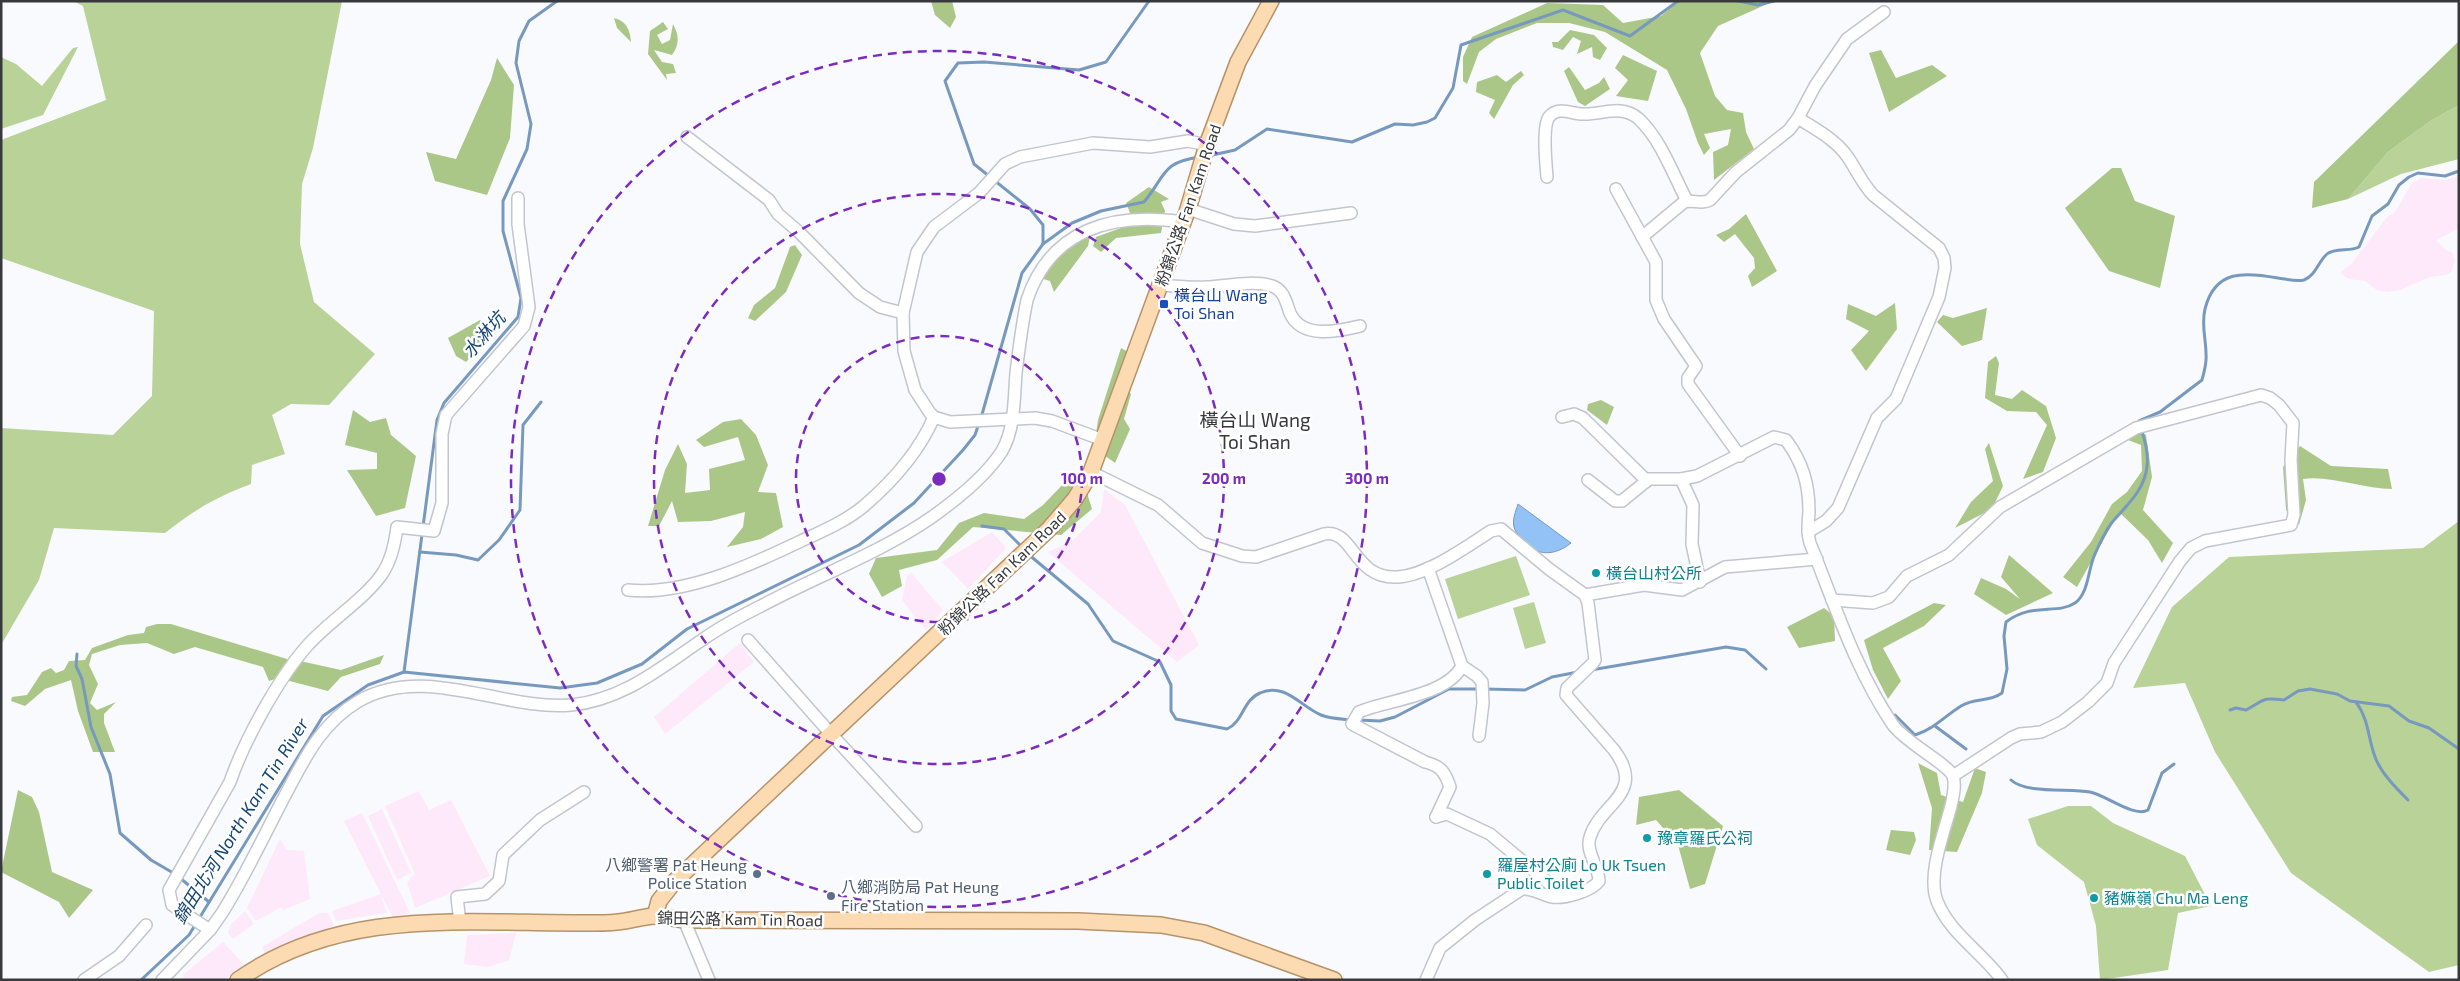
<svg xmlns="http://www.w3.org/2000/svg" width="2460" height="981" viewBox="0 0 2460 981" font-family="'Exo 2','Noto Sans TC',sans-serif">
<style>
.industrial{fill:#fde9f9}
.green{fill:#b8d298}
.forest{fill:#abc788}
.water{fill:#92c2f6;stroke:#7799be}
.lines{fill:none;stroke-linecap:round;stroke-linejoin:round}
.stream{stroke:#7799be;stroke-width:3}
.minor-casing{stroke:#c3c5ce;stroke-width:14}
.major-casing{stroke:#b69369;stroke-width:18}
.minor{stroke:#fff;stroke-width:11}
.major{stroke:#fcdbb3;stroke-width:15}
.ring{fill:none;stroke:#7b2cbf;stroke-width:2.5;stroke-dasharray:9 6}
.transit-dot{fill:#1a4fb4;stroke:#fff;stroke-width:2}
.culture-dot{fill:#0f9aa8;stroke:#fff;stroke-width:2}
.service-dot{fill:#5c6f8a;stroke:#fff;stroke-width:2}
.labels{text-anchor:middle;stroke-width:5;stroke-linejoin:round;paint-order:stroke}
.street-label{font-size:16px;fill:#38393c;stroke:#fff}
.transit-label{font-size:16px;fill:#164399;stroke:#fff;text-anchor:start}
.culture-label{font-size:16px;fill:#0d838f;stroke:#fff;text-anchor:start}
.service-label{font-size:16px;fill:#4e5e75;stroke:#fff;text-anchor:end}
.water-label{font-size:18px;font-style:italic;fill:#154676;stroke:#fff}
.quarter-label{font-size:19px;fill:#38393c;stroke:#fff}
.centre{fill:#7b2cbf;stroke:#fff;stroke-width:2.5}
.ring-label{font-size:15px;text-anchor:middle;font-weight:bold;fill:#7b2cbf;stroke:#fff;stroke-width:5;stroke-linejoin:round;paint-order:stroke}
</style>
<rect width="100%" height="100%" fill="#f9fafe"/>
<!-- industrial -->
<g class="industrial">
<path d="M2459 176V228L2436 240 2446 250 2452 252 2455 261 2451 272 2446 275 2430 277 2400 290 2387 292 2377 290 2365 281 2349 279 2340 273 2352 263 2388 216 2395 212 2412 183 2422 178 2446 180Z"/>
<path d="M1104 489 1125 505 1199 645 1177 662 1048 552 1072 541 1101 512Z"/>
<path d="M992 532 1006 548 968 589 942 562Z"/>
<path d="M911 573 943 610 926 630 902 600 907 576Z"/>
<path d="M740 643 754 662 665 734 654 717Z"/>
<path d="M419 791 429 810 451 800 490 876 415 908 407 882 415 874 385 806Z"/>
<path d="M382 809 411 873 397 880 368 816Z"/>
<path d="M362 813 410 913 393 917 381 895 387 913 336 921 332 911 381 894 344 821Z"/>
<path d="M280 839 287 850 304 851 310 899 283 910 281 907 256 921 247 908Z"/>
<path d="M245 911 254 924 233 939 228 933 231 924Z"/>
<path d="M319 913H328L334 926 265 953 262 947Z"/>
<path d="M516 933 509 960 488 967 464 964 467 935Z"/>
<path d="M223 942 243 964 225 980H183L184 974Z"/>
</g>
<!-- green -->
<g class="green">
<path d="M73 1H342L313 148 302 184 300 244 314 302 375 354 329 405 291 404 272 415 285 454 252 465 251 484C216 497 194 510 165 533L54 528 39 580 1 645V428L113 435 152 396 154 311 1 258V140L106 100 83 6Z"/>
<path d="M78 47 43 115 1 129V57L16 64 42 86 73 48Z"/>
<path d="M2459 105V159L2401 174 2348 199 2388 152 2429 122Z"/>
<path d="M2459 521V965L2429 972 2291 873 2215 752 2185 683 2133 688 2172 607 2229 557 2423 548Z"/>
<path d="M1516 556 1530 595 1458 619 1445 579Z"/>
<path d="M1534 602 1546 643 1525 649 1513 608Z"/>
<path d="M2068 806H2091L2113 823 2185 856 2211 906 2178 913 2168 970 2100 980 2096 926 2084 882 2037 845 2028 819Z"/>
</g>
<!-- forest -->
<g class="forest">
<path d="M931 1H952L956 17 950 28 935 15Z"/>
<path d="M1679 1H1774L1718 26 1700 53 1715 96 1727 110 1743 113 1746 132 1754 149 1714 180 1713 152 1728 145 1731 129 1704 134 1710 148 1704 155 1698 143 1686 109 1667 70 1605 32 1569 23H1537L1496 39 1479 52 1467 84 1463 81V57L1472 37 1547 3 1603 5 1623 23 1661 16Z"/>
<path d="M614 18C627 21 630 31 631 42L617 28Z"/>
<path d="M663 22 668 29 657 35 662 44 670 40 673 24C679 35 680 44 672 55L654 50 662 62 673 64 676 73 666 74 667 80 648 54 650 31Z"/>
<path d="M1570 30 1594 35 1607 48 1600 60 1593 57 1592 47 1577 54 1581 41 1573 37 1563 50 1553 47 1552 42H1558Z"/>
<path d="M2459 41V105L2429 122 2388 152 2348 199 2312 208 2314 182Z"/>
<path d="M1881 50 1896 78 1932 65 1947 76 1889 112 1869 53Z"/>
<path d="M1623 55 1657 71 1648 101 1616 96 1628 80 1615 68Z"/>
<path d="M497 58 514 85 510 138 487 195 435 181 426 152 456 159 491 80Z"/>
<path d="M1569 67 1585 90 1599 83 1604 77 1610 89 1585 106 1578 102 1564 71Z"/>
<path d="M1521 71 1524 75 1513 85 1494 119 1489 113 1495 100 1476 92 1477 82 1497 75 1506 82Z"/>
<path d="M2112 168H2121L2135 201 2175 216 2160 288 2109 271 2065 208Z"/>
<path d="M1149 187 1169 199 1161 202 1165 211 1161 233 1116 238 1101 252 1093 246 1096 237 1132 224 1143 214 1130 213 1126 203Z"/>
<path d="M1746 214 1777 271 1752 287 1748 276 1755 268 1754 258 1735 234 1724 242 1716 235 1729 229Z"/>
<path d="M1090 236 1088 246 1054 292 1050 281 1040 278C1054 261 1068 242 1090 236Z"/>
<path d="M795 245 802 255 786 292 755 321 748 318 754 305 775 288 790 247Z"/>
<path d="M1895 303 1897 329 1866 371 1851 350 1869 331 1846 319 1848 304 1876 316Z"/>
<path d="M1987 308 1982 340 1962 346 1937 322 1943 315 1953 318Z"/>
<path d="M480 320 494 334 466 362 456 356 448 338Z"/>
<path d="M1121 348 1128 352 1118 380 1131 394 1124 419 1130 429 1115 463 1094 448 1098 420Z"/>
<path d="M1996 356 1999 363 1995 395 2012 399 2022 390 2046 406 2056 438 2043 472 2023 479 2047 425 2036 412 2007 411 1985 398 1988 362Z"/>
<path d="M1601 400 1614 407 1607 425 1587 410 1588 404Z"/>
<path d="M353 410 370 422 386 418 391 435 416 456 405 508 376 516 347 470 377 469V453L345 445Z"/>
<path d="M741 419 756 435 768 465 758 492 776 493 783 527 761 539 727 547 743 527 745 512 711 521 678 522 672 501 659 526H648L665 470 678 444 687 464 685 493 710 490 709 469 745 460 738 437 704 447 696 440 723 422Z"/>
<path d="M2129 425 2146 435 2152 477 2143 510 2173 543 2162 563 2148 540 2119 512 2077 587 2063 577 2091 542 2112 504 2127 492 2142 471 2141 445 2128 440Z"/>
<path d="M1989 443 2003 486 1992 509 1955 528 1971 502 1993 481 1985 449Z"/>
<path d="M2300 446 2331 466 2388 469 2392 489C2363 489 2330 475 2303 479L2306 500 2299 525 2286 510 2283 467Z"/>
<path d="M1067 480 1087 493 1092 509 1061 535 973 527 937 560 899 570 902 586 882 597 869 574 876 558 937 550 959 523 984 513 1024 519 1043 505Z"/>
<path d="M2009 555 2053 593 2006 615 1974 594 1981 578 2006 589 2020 599 2001 577Z"/>
<path d="M1934 603 1946 605 1924 626 1883 648 1901 681 1888 699 1873 670 1864 640Z"/>
<path d="M1824 608 1834 616 1835 641 1799 648 1787 627Z"/>
<path d="M157 624H171L287 659 291 667 300 661 341 670 384 655 380 664 341 677 328 691 278 678 269 681 263 667 195 647 174 654 147 643 120 645 92 654 89 665 98 684 90 703 97 710 116 702 104 714V723L115 752H93L78 711 71 680 45 689 25 706 11 701 12 697 27 695 42 672 51 668 56 673 64 670 69 661 85 660 92 648 128 635 144 633 146 627Z"/>
<path d="M1918 763 1937 773 1941 795 1963 802 1975 768 1986 772 1982 793 1957 852 1929 850 1932 808Z"/>
<path d="M18 790 32 797 39 812 52 872 93 890 69 918 59 902 1 872Z"/>
<path d="M1679 790 1723 826 1705 884 1690 889 1678 845 1656 820 1636 825 1639 797Z"/>
<path d="M1891 830 1914 832 1916 840 1910 855 1886 850Z"/>
</g>
<!-- water -->
<path class="water" d="M1518 504 1571 543C1555 556 1536 557 1523 540 1520 537 1515 532 1514 527 1512 519 1516 511 1518 504Z"/>
<g class="lines">
<!-- stream -->
<g class="stream">
<path d="M1738 1 1758 5 1774 1"/>
<path d="M1208 156 1235 150 1267 129 1352 142 1395 124 1413 125 1427 122 1435 118 1453 88 1461 45 1563 10 1630 36 1678 1"/>
<path d="M1043 244V225L1030 209 974 164 945 81 958 63 984 62 1079 70 1106 62 1149 1"/>
<path d="M981 418 1022 273 1043 244 1072 223 1101 211 1144 202C1166 176 1161 162 1200 157"/>
<path d="M982 526 1004 529 1022 547"/>
<path d="M420 552 456 555 478 560 499 540 520 510 523 425 541 402"/>
<path d="M1028 554 1088 604 1113 641 1160 662 1171 685V711L1176 719 1227 729C1243 722 1243 700 1260 693 1285 682 1300 706 1321 715 1331 719 1342 719 1352 720"/>
<path d="M77 654 76 666 82 679 91 727 110 774 120 833 151 860 175 874"/>
<path d="M1591 670 1726 647 1745 650 1766 669"/>
<path d="M404 672 437 420 444 403 518 317 521 298 503 231V201L527 149 531 124 516 63 519 41 529 21 557 1"/>
<path d="M1485 689 1525 690 1552 677 1578 672"/>
<path d="M2356 702C2368 718 2368 736 2374 754 2379 771 2395 787 2408 800"/>
<path d="M2230 710 2236 708 2246 710C2265 700 2261 697 2284 700L2298 691 2310 689 2337 694 2350 701 2389 706 2409 721 2429 728 2459 749"/>
<path d="M1895 715 1915 735C1934 729 1945 716 1961 706 1975 697 1988 703 2002 693L2007 669 2004 636 2006 622C2032 602 2057 615 2075 603 2089 593 2088 568 2095 554 2100 543 2106 529 2114 520 2128 504 2145 489 2147 466 2149 451 2143 435 2139 421L2160 412 2202 380C2204 372 2207 363 2206 354 2206 339 2201 324 2205 309 2215 269 2245 272 2278 278 2286 279 2296 282 2304 280 2316 275 2318 262 2327 254 2335 247 2350 252 2359 247L2372 216 2388 204 2399 185 2409 177 2418 173 2445 176 2459 171"/>
<path d="M1358 720 1380 721 1395 717 1449 689H1479"/>
<path d="M1935 726 1966 749"/>
<path d="M2011 780C2026 794 2070 788 2090 792 2106 795 2134 818 2148 810L2162 773 2174 764"/>
<path d="M180 878 209 902"/>
<path d="M141 980 189 935 323 716 368 685 404 672 560 688 597 683 642 664 687 629 859 545 914 503 963 450 975 435 979 423"/>
</g>
<!-- minor casing -->
<g class="minor-casing">
<g id="minor">
<path d="M1798 118C1815 129 1835 139 1847 156 1856 169 1862 183 1873 195L1939 248 1944 258 1945 268 1939 297 1896 399 1877 418 1838 508 1826 521 1808 532"/>
<path d="M687 137 769 200 778 214 799 232 859 293 880 307 903 313"/>
<path d="M1547 177C1546 164 1542 127 1549 117 1558 105 1573 115 1585 114 1604 114 1622 104 1639 119 1661 140 1673 174 1687 201"/>
<path d="M1616 189 1656 262V300L1664 319 1696 366 1688 378V384L1740 456"/>
<path d="M1188 209 1234 224 1255 226 1351 213"/>
<path d="M1642 237 1684 202C1693 199 1701 205 1710 200L1736 172 1789 130 1798 118 1815 86 1847 39 1884 12"/>
<path d="M1160 285C1176 286 1191 288 1207 287 1227 286 1252 280 1272 286 1284 290 1286 302 1290 313 1302 340 1339 331 1360 326"/>
<path d="M1562 417 1574 414 1583 418 1647 481"/>
<path d="M1103 440 1052 421 1035 418 950 422 934 417 930 413 915 390 904 351 903 313 917 252 934 227 979 193 1005 164 1020 157 1093 143 1150 147 1188 141 1207 145"/>
<path d="M1091 472 1158 505 1202 543 1242 556 1256 557 1324 534C1354 528 1353 580 1398 577 1428 575 1466 547 1491 531L1501 529 1549 569 1585 595 1588 603 1595 660 1593 663 1567 688 1566 695 1614 750C1647 794 1600 803 1590 837 1585 851 1599 867 1599 881 1592 891 1564 899 1552 897 1541 895 1534 888 1522 889L1475 920 1440 948 1426 980"/>
<path d="M1681 479 1693 505 1692 544 1700 582"/>
<path d="M1588 480 1615 501H1622L1649 479H1681L1697 476 1774 437 1786 440C1803 463 1809 484 1809 512 1808 523 1807 533 1810 543 1835 605 1855 669 1893 725 1905 742 1949 765 1953 776 1956 785 1953 797 1951 806 1944 833 1927 875 1937 901 1950 934 1983 953 2002 980"/>
<path d="M1428 568 1462 666 1477 676 1482 682 1483 703 1479 736"/>
<path d="M628 590C685 596 751 565 801 541 823 531 846 521 864 506 893 481 919 452 934 417"/>
<path d="M1585 595 1644 585 1682 590 1725 567 1817 559"/>
<path d="M1832 600 1873 603 1889 597 1907 576 1949 555 2000 507 2136 428 2261 395 2270 398 2279 405 2293 423 2291 460 2294 515 2291 525 2205 541 2191 548 2180 561 2114 663 2107 683 2088 702 2062 722 2041 732 2020 734 2011 738 1953 776"/>
<path d="M748 640 831 734 916 826"/>
<path d="M1436 817 1450 787C1445 772 1441 766 1425 762L1352 724 1359 712C1386 700 1447 696 1462 666"/>
<path d="M1436 817 1447 814 1490 834 1564 896"/>
<path d="M684 920 709 980"/>
<path d="M460 923 457 897 485 894 499 881 503 855 540 820 584 792"/>
<path d="M210 930 172 905 169 890 230 782C244 741 278 679 307 646 328 622 365 599 382 574 391 561 395 543 397 527L434 531 442 503V434L446 415 524 326 529 307 518 224V198"/>
<path d="M84 980 119 956 146 925"/>
<path d="M162 980 210 930 222 913C244 878 262 840 281 803 302 764 319 724 359 701 424 663 503 711 571 705 623 700 660 668 702 640 720 627 741 616 761 606 815 577 882 552 932 517 956 500 986 476 1002 451 1015 429 1014 398 1016 373 1019 348 1022 324 1027 300 1051 228 1114 212 1183 222"/>
</g>
</g>
<!-- major casing -->
<g class="major-casing">
<g id="major">
<path d="M655 916 659 901 674 882 1049 529 1075 499 1091 472 1188 209 1207 145 1238 62 1271 1"/>
<path d="M238 980C340 908 461 923 579 923 595 923 609 924 625 921 634 920 645 916 655 916 664 916 675 919 684 920L1078 921 1161 925 1204 933 1334 980"/>
</g>
</g>
<!-- minor -->
<use href="#minor" class="minor"/>
<!-- major -->
<use href="#major" class="major"/>
</g>
<!-- distance rings -->
<g class="ring">
<circle cx="939" cy="479" r="143"/>
<circle cx="939" cy="479" r="285"/>
<circle cx="939" cy="479" r="428"/>
</g>
<!-- markers -->
<rect class="transit-dot" x="1159" y="299" width="10" height="10" rx="2.5"/>
<g class="culture-dot">
<circle cx="1596" cy="573" r="5"/>
<circle cx="1647" cy="838" r="5"/>
<circle cx="1487" cy="874" r="5"/>
<circle cx="2094" cy="898" r="5"/>
</g>
<g class="service-dot">
<circle cx="757" cy="874" r="5"/>
<circle cx="831" cy="896" r="5"/>
</g>
<g class="labels">
<!-- street labels -->
<g class="street-label">
<text transform="translate(1188 205) rotate(-71)" y="6">粉錦公路 Fan Kam Road</text>
<text transform="translate(1002 573) rotate(-44)" y="6">粉錦公路 Fan Kam Road</text>
<text transform="translate(740 919) rotate(1)" y="6">錦田公路 Kam Tin Road</text>
</g>
<!-- transit labels -->
<g class="transit-label">
<text x="1174" y="301">橫台山 Wang<tspan x="1174" dy="18">Toi Shan</tspan></text>
</g>
<!-- culture labels -->
<g class="culture-label">
<text x="1606" y="579">橫台山村公所</text>
<text x="1657" y="844">豫章羅氏公祠</text>
<text x="1497" y="871">羅屋村公廁 Lo Uk Tsuen<tspan x="1497" dy="18">Public Toilet</tspan></text>
<text x="2104" y="904">豬嫲嶺 Chu Ma Leng</text>
</g>
<!-- service labels -->
<g class="service-label">
<text x="747" y="871">八鄉警署 Pat Heung<tspan x="747" dy="18">Police Station</tspan></text>
<text x="841" y="893" text-anchor="start">八鄉消防局 Pat Heung<tspan x="841" dy="18">Fire Station</tspan></text>
</g>
<!-- water labels -->
<g class="water-label">
<text transform="translate(484 335) rotate(-49)" y="6">水淋坑</text>
<text transform="translate(241 821) rotate(-58)" y="6">錦田北河 North Kam Tin River</text>
</g>
<!-- quarter labels -->
<g class="quarter-label">
<text x="1255" y="427">橫台山 Wang<tspan x="1255" dy="22">Toi Shan</tspan></text>
</g>
</g>
<circle cx="939" cy="479" r="8" class="centre"/>
<g class="ring-label">
<text x="1082" y="484">100 m</text>
<text x="1224" y="484">200 m</text>
<text x="1367" y="484">300 m</text>
</g>
<!-- border -->
<rect width="2460" height="981" fill="none" stroke="#38393c" stroke-width="5"/>
</svg>
